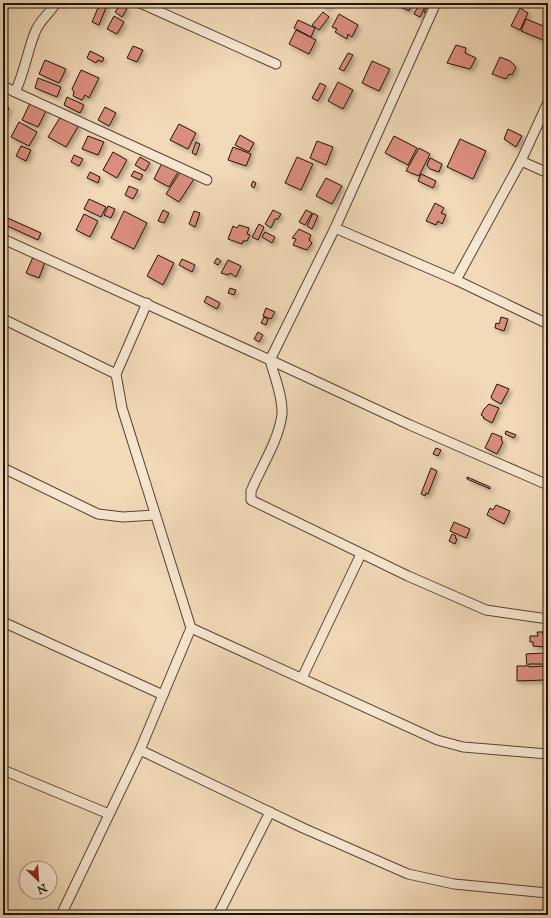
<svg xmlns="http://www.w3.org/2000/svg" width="551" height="918" viewBox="0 0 551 918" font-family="'IM FELL English',serif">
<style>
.building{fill:#dc8e7e;stroke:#1d1508;filter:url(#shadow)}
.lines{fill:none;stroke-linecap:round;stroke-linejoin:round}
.minor-casing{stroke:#524634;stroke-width:11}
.minor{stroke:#f7e6d0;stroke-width:9}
</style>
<defs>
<filter id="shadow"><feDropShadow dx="3" dy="3" stdDeviation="2" flood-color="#0004"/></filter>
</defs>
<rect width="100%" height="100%" fill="#f2d9b7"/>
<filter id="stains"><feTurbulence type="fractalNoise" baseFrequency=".005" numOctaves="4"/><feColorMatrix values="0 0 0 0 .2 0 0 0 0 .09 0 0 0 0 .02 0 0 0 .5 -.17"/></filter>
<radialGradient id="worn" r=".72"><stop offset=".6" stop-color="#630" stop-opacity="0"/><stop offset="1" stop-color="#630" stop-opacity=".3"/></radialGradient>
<!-- building -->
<g class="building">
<path d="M100 3 107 5 99 25 92 22Z"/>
<path d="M320 3H332L328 8Z"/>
<path d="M393 3H412L409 11Z"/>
<path d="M420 3H427L420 17 414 14Z"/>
<path d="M120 5 127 9 122 17 115 12Z"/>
<path d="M428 5 432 6 428 14 424 12Z"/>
<path d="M520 8 528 13 520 30 511 26Z"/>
<path d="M323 12 329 17 319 30 312 25Z"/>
<path d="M339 14 358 25 352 37 348 34 347 39 335 32 337 29 332 27Z"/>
<path d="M114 16 124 22 117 34 107 29Z"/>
<path d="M526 19 548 28V42L521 31Z"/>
<path d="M298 20 315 28 311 37 294 28Z"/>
<path d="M296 30 316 40 309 54 289 44Z"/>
<path d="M456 45 466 48 465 53 476 58 470 69 447 63Z"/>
<path d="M133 46 143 50 137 62 127 58Z"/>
<path d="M90 51 104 58 102 62 98 60 96 63 87 58Z"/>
<path d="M348 53 353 55 344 71 339 69Z"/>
<path d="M500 57 510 61 516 67 512 75 509 74 506 79 492 74Z"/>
<path d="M45 60 66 69 59 83 39 74Z"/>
<path d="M372 61 390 69 379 91 362 83Z"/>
<path d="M81 70 99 78 89 98 85 95 82 100 73 96 74 92 72 89Z"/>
<path d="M38 78 61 87 57 97 35 88Z"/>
<path d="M338 82 353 90 343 109 328 101Z"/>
<path d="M320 83 326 86 318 101 312 98Z"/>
<path d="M67 97 84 105 80 113 64 105Z"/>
<path d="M30 103 46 111 38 127 22 120Z"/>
<path d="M3 106 9 108 3 123Z"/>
<path d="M105 107 116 113 109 126 98 120Z"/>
<path d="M61 116 79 125 66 147 48 137Z"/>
<path d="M19 122 37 132 29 146 11 137Z"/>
<path d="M179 124 196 133 188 149 170 140Z"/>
<path d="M508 129 522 136 516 147 504 139Z"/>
<path d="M240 135 254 143 249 152 235 145Z"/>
<path d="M88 136 104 142 98 155 82 149Z"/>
<path d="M394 136 417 148 408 165 385 153Z"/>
<path d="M460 139 486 151 473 179 447 167Z"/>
<path d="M317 141 333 147 326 165 310 158Z"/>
<path d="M196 142 200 144 196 155 192 153Z"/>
<path d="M21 146 31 150 26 161 16 156Z"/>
<path d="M233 147 251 154 246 166 228 160Z"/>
<path d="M419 148 430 154 419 176 406 171Z"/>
<path d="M113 152 127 160 117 178 103 170Z"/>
<path d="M74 155 83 159 79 166 71 162Z"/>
<path d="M140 157 150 163 145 171 135 165Z"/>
<path d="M297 157 313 164 301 190 285 183Z"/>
<path d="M430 158 442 164 439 172 430 169 427 165Z"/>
<path d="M162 163 178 172 169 187 154 179Z"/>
<path d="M134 171 143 175 140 180 131 176Z"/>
<path d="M181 171 194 179 179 202 166 194Z"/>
<path d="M90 172 100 177 98 183 87 178Z"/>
<path d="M421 174 436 181 433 188 418 181Z"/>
<path d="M326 178 342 186 332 204 316 196Z"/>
<path d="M253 181 256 183 254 188 251 186Z"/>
<path d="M129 186 138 190 133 199 125 195Z"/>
<path d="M89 199 106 207 101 217 84 209Z"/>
<path d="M435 203 444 208 441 213 446 215 442 224 438 221 436 225 426 221Z"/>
<path d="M108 206 115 209 111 218 104 215Z"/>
<path d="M163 210 169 213 164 223 158 221Z"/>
<path d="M273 210 281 214 278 219H275L271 228 265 224Z"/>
<path d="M306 210 312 213 305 225 299 222Z"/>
<path d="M124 211 147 223 134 249 111 238Z"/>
<path d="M194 211 200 213 195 227 189 224Z"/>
<path d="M313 213 318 216 312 229 307 226Z"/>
<path d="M84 214 98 221 90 237 76 230Z"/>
<path d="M3 216 41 233 38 240 3 224Z"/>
<path d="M259 224 264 227 258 240 252 237Z"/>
<path d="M239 225 249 228 247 234 250 235 247 241H243L242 244 228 239 233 226 237 228Z"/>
<path d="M299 229 311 235 309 240 312 243 307 250 293 245 296 239 292 238Z"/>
<path d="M265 232 275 237 272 243 262 237Z"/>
<path d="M158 255 174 263 163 285 147 276Z"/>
<path d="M33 257 45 262 39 278 26 273Z"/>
<path d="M217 258 221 261 218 265 214 263Z"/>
<path d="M182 259 195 265 192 272 179 265Z"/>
<path d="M228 260 241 266 236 277 230 273 228 275 221 273Z"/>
<path d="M230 288 236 290 234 295 228 293Z"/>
<path d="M207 296 220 303 217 309 204 302Z"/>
<path d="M266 308 275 312 271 319 263 316Z"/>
<path d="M264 317 268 319 266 325 261 323Z"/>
<path d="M501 317 508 319 504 331 495 328 496 323 499 324Z"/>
<path d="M258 332 263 335 259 342 254 339Z"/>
<path d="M497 384 509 389 501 404 492 399 491 397Z"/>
<path d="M489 404 499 408 492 423 483 418 484 417 481 415 484 409Z"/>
<path d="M506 431 516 435 514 438 505 434Z"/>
<path d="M492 433 502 437 501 440 503 442 497 454 485 448Z"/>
<path d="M436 448 441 450 438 456 433 454Z"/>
<path d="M431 468 437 471 428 494 426 493 425 496 421 494Z"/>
<path d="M467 477 490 487V489L467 479Z"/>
<path d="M496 505 510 511 504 524 487 515 490 508 493 510Z"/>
<path d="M454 522 470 529 466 538 450 531Z"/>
<path d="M452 534 456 536 455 538 457 539 455 544 449 541Z"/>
<path d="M537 632H543V635H546V647L533 646V642H530V636H538Z"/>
<path d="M544 653V664H529V667L544 666 545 680 517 681V666H527L526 654Z"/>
</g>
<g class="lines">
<!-- minor casing -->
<g class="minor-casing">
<g id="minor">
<path d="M140 3 276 64"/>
<path d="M3 86 15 92C25 72 27 51 36 30 41 19 50 13 56 3"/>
<path d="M15 92 207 180"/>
<path d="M521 161 548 173"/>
<path d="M335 228 456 280 548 324"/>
<path d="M3 239 270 360 335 228 436 3"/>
<path d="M456 280 521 161 548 102"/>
<path d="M3 319 116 374"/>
<path d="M270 360C274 376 283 396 282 414 279 440 261 467 251 491V500L408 576 486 610 548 619"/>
<path d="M270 360 410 425 548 485"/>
<path d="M3 468 98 514 123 517 155 515"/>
<path d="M3 622 163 695"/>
<path d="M191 628 437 740 463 747 548 754"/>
<path d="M302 678 361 554"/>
<path d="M140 750 303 828 408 874 454 884 548 893"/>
<path d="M3 770 109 814"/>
<path d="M61 915 140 750 191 628 122 408 116 374 147 303"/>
<path d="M218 915 270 812"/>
</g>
</g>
<!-- minor -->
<use href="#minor" class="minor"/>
</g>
<!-- margin -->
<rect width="551" height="918" fill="none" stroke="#f2d9b7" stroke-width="16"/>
<rect x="4" y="4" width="543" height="910" fill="none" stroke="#1d1508" stroke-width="2"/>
<rect x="8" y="8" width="535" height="902" fill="none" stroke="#1d1508"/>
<!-- north arrow -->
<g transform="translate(38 880) rotate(155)"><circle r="19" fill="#f7e6d0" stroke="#a09280"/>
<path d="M0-3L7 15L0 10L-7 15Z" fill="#8f2418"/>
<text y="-6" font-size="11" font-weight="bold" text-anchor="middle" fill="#1d1508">N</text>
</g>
<rect width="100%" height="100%" filter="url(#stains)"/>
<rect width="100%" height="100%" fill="url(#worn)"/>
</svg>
